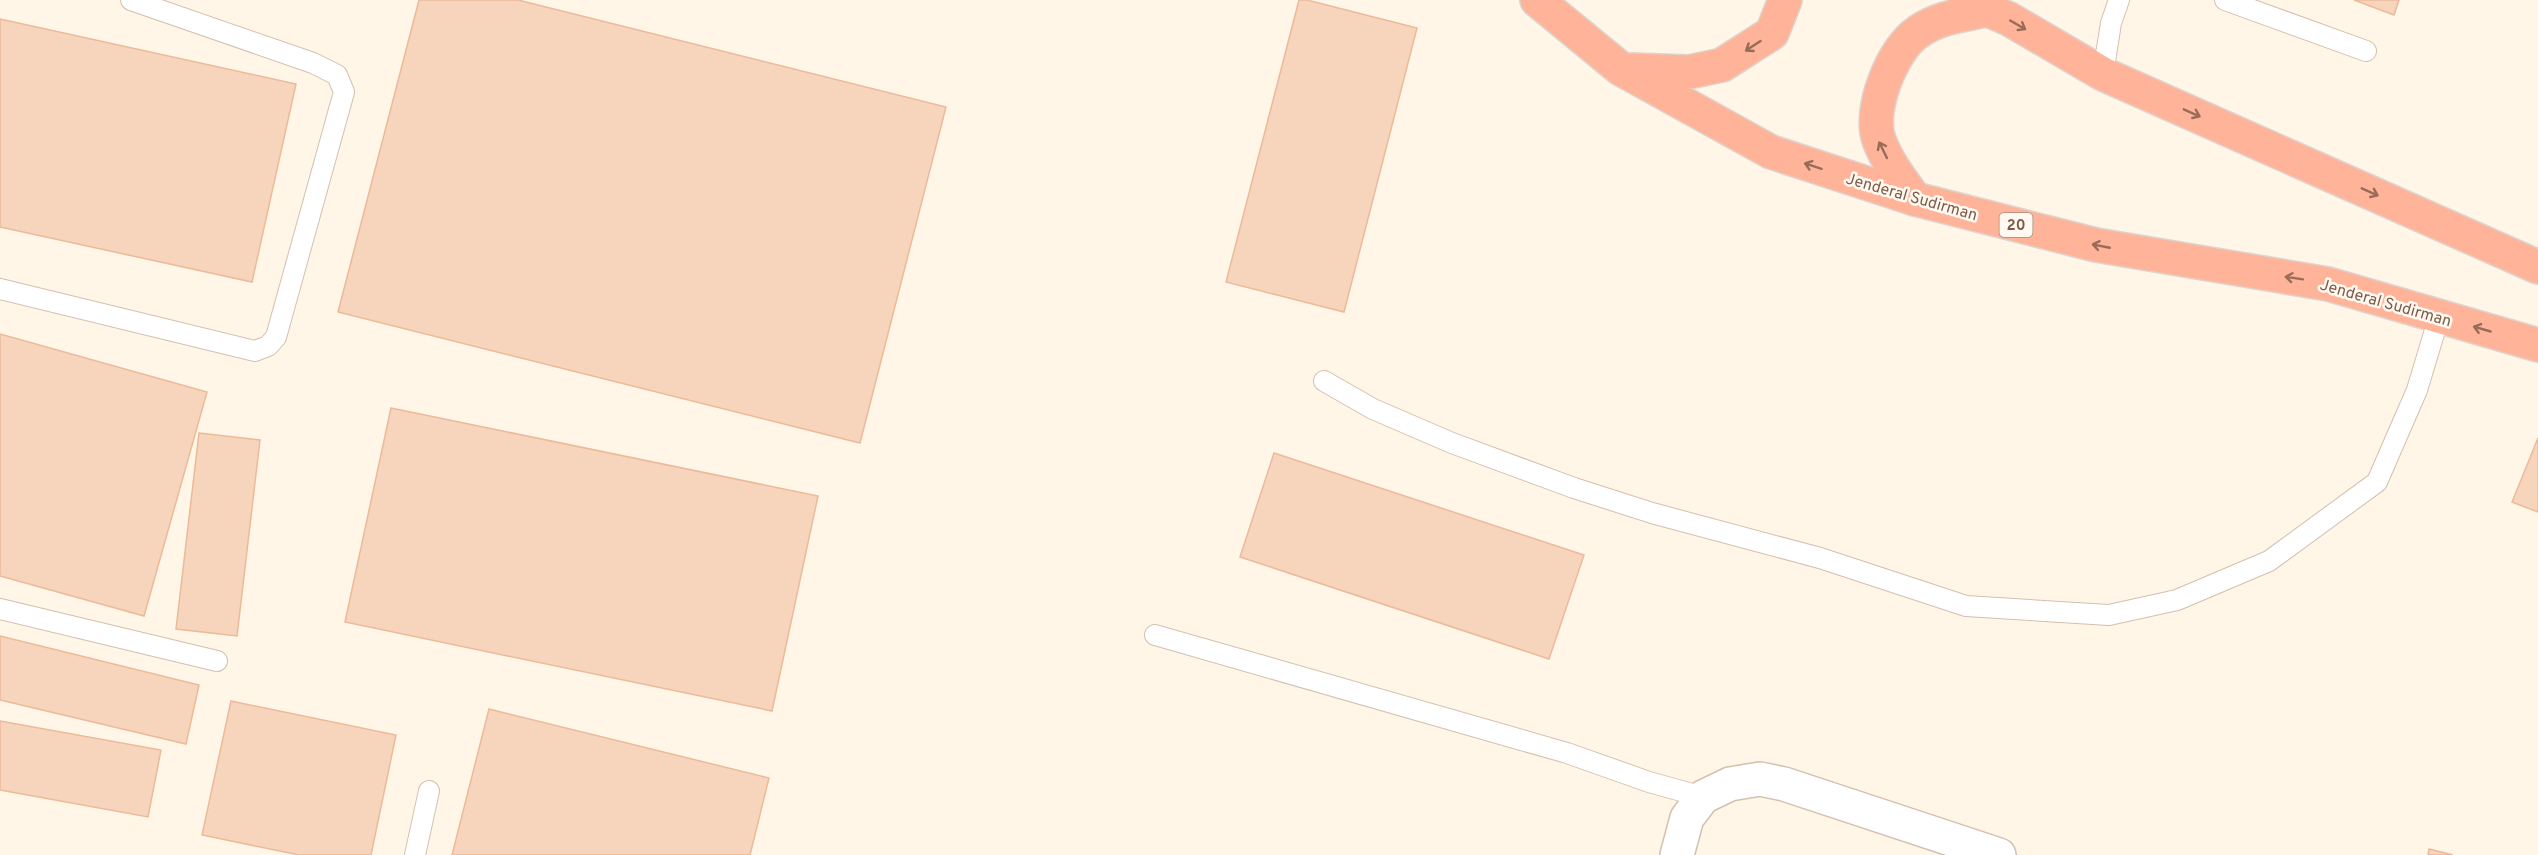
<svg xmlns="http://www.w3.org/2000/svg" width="2538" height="855" viewBox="0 0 2538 855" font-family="Overpass,sans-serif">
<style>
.building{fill:#f7d4bc;stroke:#ecba9a;stroke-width:1.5}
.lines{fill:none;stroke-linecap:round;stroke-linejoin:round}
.lane-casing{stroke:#d5bfae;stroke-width:22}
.street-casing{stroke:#d5bfae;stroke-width:36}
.highway-casing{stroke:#ddd4cf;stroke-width:36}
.lane{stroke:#fff;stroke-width:20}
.street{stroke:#fff;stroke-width:33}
.highway{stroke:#ffb499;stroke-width:33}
.oneway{stroke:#976d58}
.labels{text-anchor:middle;stroke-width:5;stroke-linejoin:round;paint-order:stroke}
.shield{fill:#fff9f1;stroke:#a48a7b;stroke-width:1.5}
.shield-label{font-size:15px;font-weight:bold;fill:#7d5b48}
.street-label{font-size:16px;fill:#7d5b48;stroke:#fff9f1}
</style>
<rect width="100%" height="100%" fill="#fff6e8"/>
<!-- building -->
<g class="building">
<path d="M419 0H518L946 107 860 443 338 312Z"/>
<path d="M1299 0H1307L1417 28 1344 312 1226 282Z"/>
<path d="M2354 0H2399L2394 15Z"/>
<path d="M0 19 296 84 252 282 0 227Z"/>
<path d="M0 334 207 392 144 616 0 576Z"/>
<path d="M391 408 818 496 772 711 345 622Z"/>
<path d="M199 433 260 440 237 636 176 629Z"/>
<path d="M2538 438V512L2512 502Z"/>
<path d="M1274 453 1584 555 1549 659 1240 557Z"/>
<path d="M0 636 199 685 186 744 0 700Z"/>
<path d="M231 701 396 735 371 855H299L202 835Z"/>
<path d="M489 709 769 778 750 855H452Z"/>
<path d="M0 721 161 750 148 817 0 790Z"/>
<path d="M2429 849 2453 855H2428Z"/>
</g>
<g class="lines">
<!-- lane casing -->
<g class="lane-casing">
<g id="lane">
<path d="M2225 0 2366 51"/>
<path d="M2103 74 2111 23 2119 0"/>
<path d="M0 289 255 351 268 346 276 337 344 92 337 75 313 63 131 0"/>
<path d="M1324 381 1373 409 1452 443 1574 488 1652 513 1820 558 1966 606 2109 615 2177 600 2269 561 2377 482 2417 390 2439 317"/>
<path d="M0 609 217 661"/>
<path d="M1155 635 1567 753 1649 782 1703 797"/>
<path d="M415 855 429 791"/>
</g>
</g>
<!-- street casing -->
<g class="street-casing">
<path id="street" d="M1677 855 1687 818 1703 797 1730 784 1760 779 1784 784 1999 855"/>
</g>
<!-- highway casing -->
<g class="highway-casing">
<g id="highway">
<path d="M1537 0 1621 69 1771 152 1915 199 2096 245 2328 284 2538 345"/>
<path d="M1965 0 2009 19 2103 74 2538 267"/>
<path d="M1631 70 1689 72 1722 65 1772 33 1785 0"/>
<path d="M1915 199C1901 180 1887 162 1879 140 1868 111 1892 49 1918 32 1939 17 1963 15 1987 10"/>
</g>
</g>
<!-- lane -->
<use href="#lane" class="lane"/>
<!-- street -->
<use href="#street" class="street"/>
<!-- highway -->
<use href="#highway" class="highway"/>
</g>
<!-- one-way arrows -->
<defs><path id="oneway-shaft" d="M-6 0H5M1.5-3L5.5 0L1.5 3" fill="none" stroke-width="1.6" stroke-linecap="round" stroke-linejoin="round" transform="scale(1.5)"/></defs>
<g class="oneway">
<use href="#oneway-shaft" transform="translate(2018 25) rotate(30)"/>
<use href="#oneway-shaft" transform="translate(1753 46) rotate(147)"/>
<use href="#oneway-shaft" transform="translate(2192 113) rotate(24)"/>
<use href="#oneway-shaft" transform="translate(1883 150) rotate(-116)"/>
<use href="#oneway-shaft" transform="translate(1813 166) rotate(-162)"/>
<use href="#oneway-shaft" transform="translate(2370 192) rotate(24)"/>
<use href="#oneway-shaft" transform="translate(2101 246) rotate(-169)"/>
<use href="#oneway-shaft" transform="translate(2294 278) rotate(-171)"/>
<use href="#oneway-shaft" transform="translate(2482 329) rotate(-164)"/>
</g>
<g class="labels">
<!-- shield labels -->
<rect class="shield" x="1999.5" y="213" width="33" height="24" rx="4.5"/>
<g class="shield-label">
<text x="2016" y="230">20</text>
</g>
<!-- street labels -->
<g class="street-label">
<text transform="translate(1912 196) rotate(16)" y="6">Jenderal Sudirman</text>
<text transform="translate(2386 302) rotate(16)" y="6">Jenderal Sudirman</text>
</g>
</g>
</svg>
